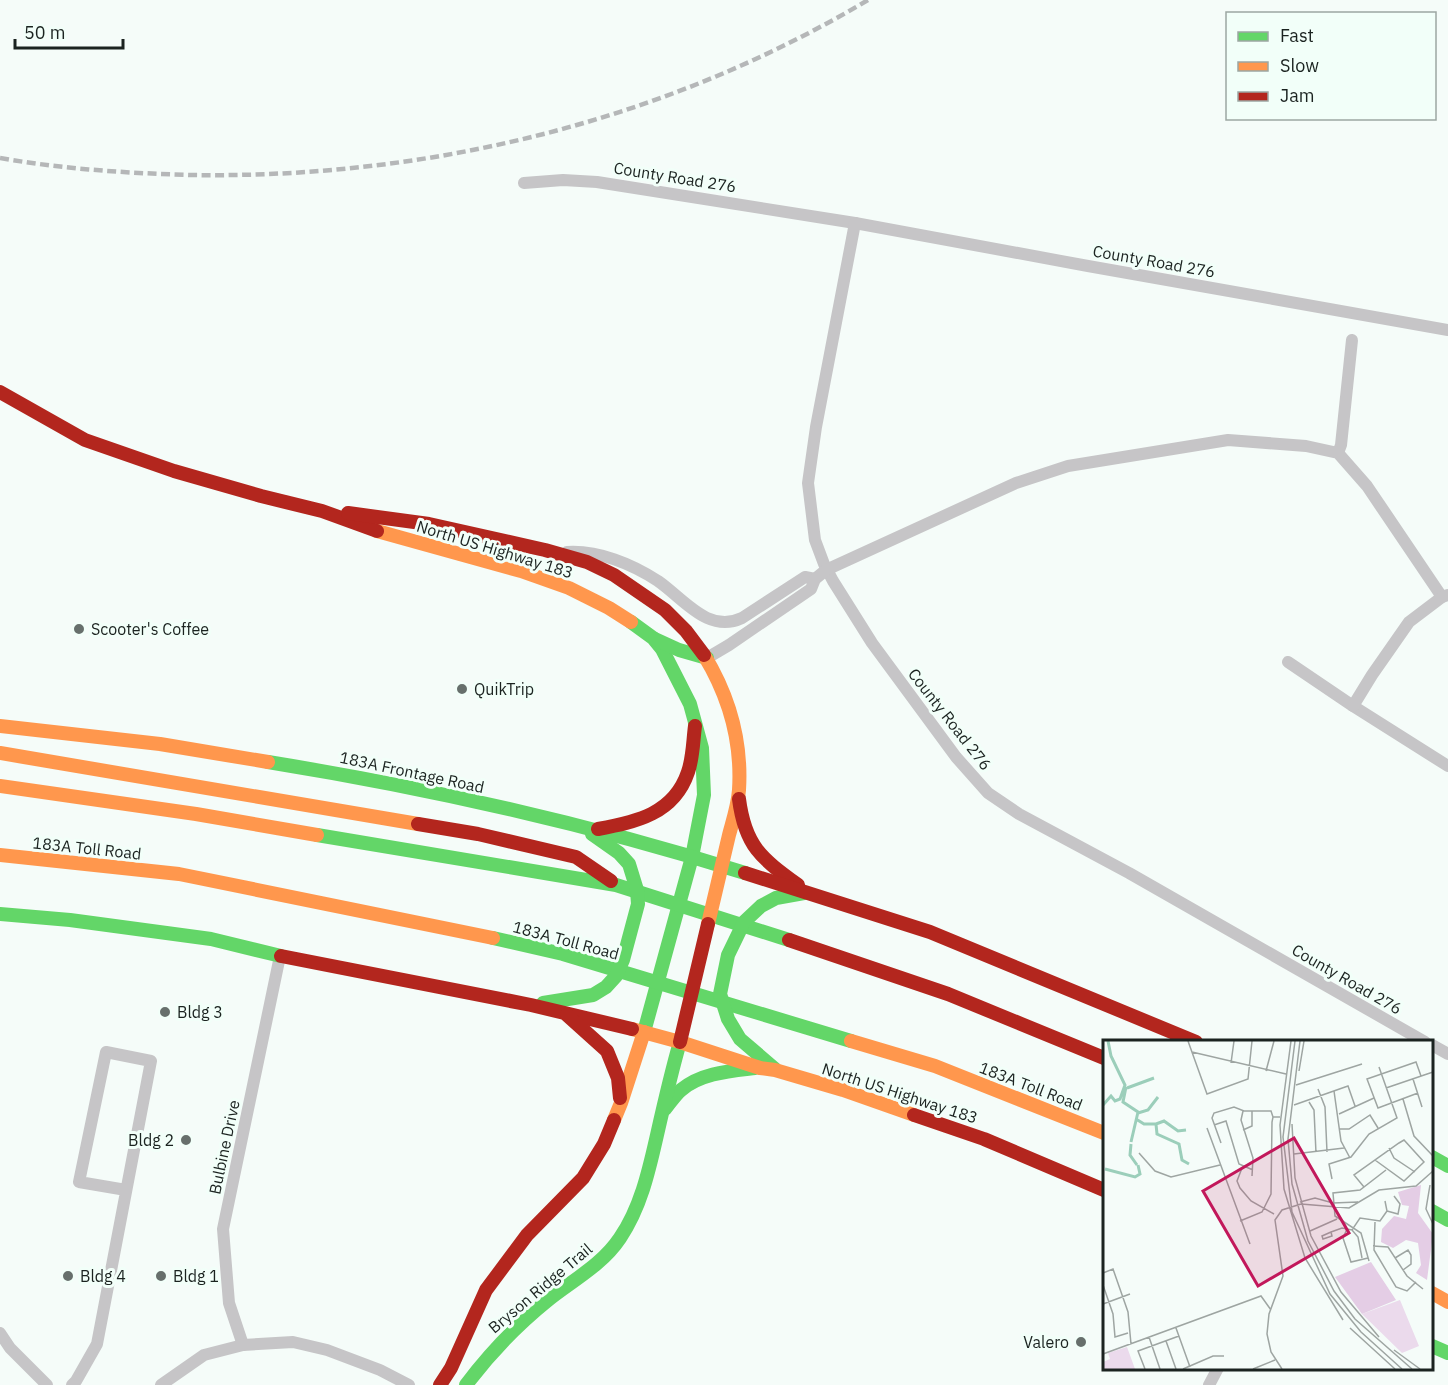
<svg xmlns="http://www.w3.org/2000/svg" width="1448" height="1385" viewBox="0 0 1448 1385" font-family="'IBM Plex Sans',sans-serif">
<style>
.lines{fill:none;stroke-linecap:round;stroke-linejoin:round}
.street{stroke:#c6c5c7;stroke-width:12}
.fast{stroke:#63d668;stroke-width:14}
.slow{stroke:#ff974d;stroke-width:14}
.jam{stroke:#b3261e;stroke-width:14}
.rail{stroke:#b5b7b8;stroke-width:4.5;stroke-dasharray:9 4.5;stroke-linecap:butt}
.poi-dot{fill:#676f6c;stroke:#f2fff9;stroke-width:2}
.labels{text-anchor:middle;stroke-width:6;stroke-linejoin:round;paint-order:stroke}
.street-label{font-size:16px;fill:#1b2320;stroke:#f2fff9}
.poi-label{font-size:16px;fill:#1b2320;stroke:#f2fff9;text-anchor:start}
.inset-river{fill:none;stroke:#9bceba;stroke-width:3}
.inset-road{fill:none;stroke:#9ea5a2;stroke-width:1.5}
.view{fill:#c2185b;fill-opacity:0.15;stroke:#c2185b;stroke-width:3}
.inset-edge{fill:none;stroke:#1b2320;stroke-width:3}
</style>
<rect width="100%" height="100%" fill="#f5fcf9"/>
<g class="lines">
<!-- street -->
<g class="street">
<path d="M524 183 563 180 597 182 855 223 1088 266 1448 330"/>
<path d="M855 223 816 427 808 483 815 540 824 564 833 581 872 643 956 757 988 793 1019 814 1129 873 1425 1042"/>
<path d="M1338 453 1341 445 1352 340"/>
<path d="M567 552C598 550 632 564 658 581 684 599 708 634 742 618L805 577 815 579"/>
<path d="M707 658 729 645 811 589 815 579 826 570 1016 483 1068 466 1228 440 1306 446 1338 453 1367 486 1442 597"/>
<path d="M1288 662 1353 706 1448 766"/>
<path d="M1353 706 1372 675 1409 622 1442 597 1448 595"/>
<path d="M1432 1045 1448 1054"/>
<path d="M0 1333 10 1348 47 1385"/>
<path d="M243 1345 229 1303 223 1229 280 956"/>
<path d="M72 1385 76 1381 97 1344 151 1061 106 1052 79 1182 126 1190"/>
<path d="M161 1385 204 1355 243 1345 293 1342 327 1350 380 1370 409 1385"/>
<path d="M1209 1385 1218 1368"/>
</g>
<!-- fast -->
<g class="fast">
<path d="M631 622 653 638 662 649 690 704 702 748 704 795 692 857 644 1032"/>
<path d="M655 639 679 650 707 658"/>
<path d="M268 762C429 788 589 824 745 873"/>
<path d="M317 835 616 885 789 940"/>
<path d="M0 914 70 920 211 939 281 956"/>
<path d="M493 938 563 954 851 1041"/>
<path d="M543 1003 593 995 606 987 616 976 623 960 638 904 637 890 629 864 619 853 592 834"/>
<path d="M775 1069 740 1039 728 1019 720 994 728 955 744 922 761 906 776 898 804 893"/>
<path d="M665 1109C670 1103 675 1095 681 1090 701 1073 730 1071 755 1068"/>
<path d="M1432 1157 1448 1166"/>
<path d="M1432 1211 1448 1220"/>
<path d="M1432 1346 1448 1353"/>
<path d="M466 1385C490 1353 517 1325 548 1300 573 1280 602 1265 620 1238 641 1207 649 1170 657 1135 664 1104 671 1073 680 1042"/>
</g>
<!-- slow -->
<g class="slow">
<path d="M377 531 521 571 569 588 609 608 631 622"/>
<path d="M704 655C729 696 742 742 739 790 738 805 733 820 729 835 722 865 715 894 708 924"/>
<path d="M0 726 160 744 268 762"/>
<path d="M0 753 418 824"/>
<path d="M0 786 196 814 317 835"/>
<path d="M0 855 179 874 493 938"/>
<path d="M632 1029 680 1042 760 1068 775 1070 843 1090 914 1115"/>
<path d="M851 1041 935 1066 1104 1133"/>
<path d="M614 1120 621 1103 644 1032"/>
<path d="M1432 1293 1448 1302"/>
</g>
<!-- jam -->
<g class="jam">
<path d="M0 392 85 440 174 471 261 496 322 511 377 531"/>
<path d="M348 513 429 524 545 550 587 562 614 575 665 610 686 631 704 655"/>
<path d="M739 799C745 846 761 858 798 885"/>
<path d="M418 824 478 834 576 857 611 881"/>
<path d="M598 829C636 822 674 814 688 772 693 758 693 741 695 726"/>
<path d="M745 873 930 932 1196 1042"/>
<path d="M789 940 948 994 1104 1058"/>
<path d="M281 956 531 1005 632 1029"/>
<path d="M567 1015 607 1051 618 1078 620 1098"/>
<path d="M680 1042 708 924"/>
<path d="M914 1115 984 1139 1104 1190"/>
<path d="M440 1385 451 1368 486 1290 527 1235 583 1178 604 1144 614 1120"/>
</g>
<!-- rail -->
<path class="rail" d="M0 158C63 169 125 173 189 175 426 179 663 122 868 0"/>
</g>
<!-- markers -->
<g class="poi-dot">
<circle cx="79" cy="629" r="6"/>
<circle cx="462" cy="689" r="6"/>
<circle cx="165" cy="1012" r="6"/>
<circle cx="186" cy="1140" r="6"/>
<circle cx="68" cy="1276" r="6"/>
<circle cx="161" cy="1276" r="6"/>
<circle cx="1081" cy="1342" r="6"/>
</g>
<g class="labels">
<!-- street labels -->
<g class="street-label">
<text transform="translate(675 177) rotate(9)" y="6">County Road 276</text>
<text transform="translate(1154 261) rotate(10)" y="6">County Road 276</text>
<text transform="translate(495 549) rotate(17)" y="6">North US Highway 183</text>
<text transform="translate(950 719) rotate(52)" y="6">County Road 276</text>
<text transform="translate(412 772) rotate(12)" y="6">183A Frontage Road</text>
<text transform="translate(87 848) rotate(6)" y="6">183A Toll Road</text>
<text transform="translate(566 940) rotate(15)" y="6">183A Toll Road</text>
<text transform="translate(1347 979) rotate(30)" y="6">County Road 276</text>
<text transform="translate(1031 1086) rotate(21)" y="6">183A Toll Road</text>
<text transform="translate(900 1093) rotate(18)" y="6">North US Highway 183</text>
<text transform="translate(224 1147) rotate(-78)" y="6">Bulbine Drive</text>
<text transform="translate(540 1288) rotate(-40)" y="6">Bryson Ridge Trail</text>
</g>
<!-- poi labels -->
<g class="poi-label">
<text x="91" y="635">Scooter's Coffee</text>
<text x="474" y="695">QuikTrip</text>
<text x="177" y="1018">Bldg 3</text>
<text x="174" y="1146" text-anchor="end">Bldg 2</text>
<text x="80" y="1282">Bldg 4</text>
<text x="173" y="1282">Bldg 1</text>
<text x="1069" y="1348" text-anchor="end">Valero</text>
</g>
</g>
<!-- overview -->
<g transform="translate(1103 1040)">
<rect width="330" height="330" fill="#f5fcf9"/>
<path d="M297 260 316 306 299 313 259 274ZM24 307 32 329H0V322L7 319 5 313Z" fill="#ebdaec"/>
<path d="M318 145 315 173 330 194 324 240 313 233 318 225 315 203 303 200 290 208 278 202 279 189 291 176 303 179 306 166 299 165 295 152ZM268 222 293 260 259 274 232 237Z" fill="#e4cde5"/>
<path class="inset-river" d="M23 47 20 62 35 72 28 102M24 48 51 38M0 65 8 56 12 61 17 59 22 45 8 16 5 1M35 73 45 70 55 57M33 79 41 84H53L54 94 76 104 79 120 86 124M53 84 61 81 75 91 83 90M28 104 27 115 34 125M2 129 32 137 37 134 35 125"/>
<path class="inset-road" d="M85 1 104 54 145 39 149 1M188 1 177 85 181 149 202 218 240 280M192 1 180 97 189 172 227 254 258 292 299 329M197 1 185 99 189 144 205 201 231 251 252 279 309 329M89 12 183 34M128 23 131 1M163 31 171 1M196 31 201 1M310 39 319 67M193 45 259 24M283 48 330 32M215 49 222 67 224 112M231 51 238 101 247 118M315 53 275 68 264 39 313 22 318 36M300 59 311 96 330 116M206 62 211 70 213 113M191 65 245 46 252 66M140 71 138 80 150 118 149 136M236 74 271 58M189 84 192 138 208 196 238 252 276 297M111 85 123 81 136 124 150 130M104 88 147 204M236 89H246L267 75 275 88M140 90 149 86V71M118 103 109 78 111 73 131 67 141 71H168L170 77M286 108 291 118 312 132M36 113 52 131 68 137 117 125M191 114 241 108M139 128 134 141 137 148 148 161 171 174M229 139 226 124 248 117 266 94 294 78 276 27M327 145 323 169 330 184M261 147 251 135 296 103 301 100 321 122 301 141 272 120M197 162 212 158 230 163 255 162M198 164 246 168 276 150 313 146 330 131M284 171 295 174 297 164 291 156M137 181 159 172 168 154 169 82 170 77H177M272 182 271 210 293 247 304 251 313 242M244 189 240 198 248 222 265 218M249 190 255 197 259 218M207 191 234 179M228 192 229 196 220 199 219 196 228 192 239 188 249 190 257 178 277 181 284 171 282 161M270 206 285 207 304 236 320 249M292 218 305 210 308 215V224L300 230M266 221 258 193 232 176 230 153 257 150 283 130M0 233 10 229 25 272 28 304M0 245 10 274 12 297 25 293M0 264 27 254M73 288 87 327M247 288 292 329M46 297 57 329M63 301 73 329M291 310 317 329M0 314 158 256 168 270M42 329 35 311 76 296M80 329 110 316H121M150 329 172 320M179 329 168 312 164 294 166 274 180 236 172 180 179 170 198 164"/>
<path class="view" d="M191 98 246 193 155 246 100 151Z"/>
<rect width="330" height="330" class="inset-edge"/>
</g>
<!-- legend -->
<rect x="1226" y="12" width="210" height="108" fill="#f2fff9" stroke="#9ca7a2" stroke-width="1.5"/>
<rect x="1238" y="32" width="30" height="9" fill="#63d668" stroke="#9ca7a2" stroke-width="1.5"/>
<text x="1280" y="42" font-size="18" fill="#1b2320">Fast</text>
<rect x="1238" y="62" width="30" height="9" fill="#ff974d" stroke="#9ca7a2" stroke-width="1.5"/>
<text x="1280" y="72" font-size="18" fill="#1b2320">Slow</text>
<rect x="1238" y="92" width="30" height="9" fill="#b3261e" stroke="#9ca7a2" stroke-width="1.5"/>
<text x="1280" y="102" font-size="18" fill="#1b2320">Jam</text>
<!-- scale -->
<path d="M15 39v9h108v-9" fill="none" stroke="#1b2320" stroke-width="3"/>
<text x="24" y="39" font-size="18" fill="#1b2320" stroke="#f2fff9" stroke-width="4.5" paint-order="stroke">50 m</text>
</svg>
